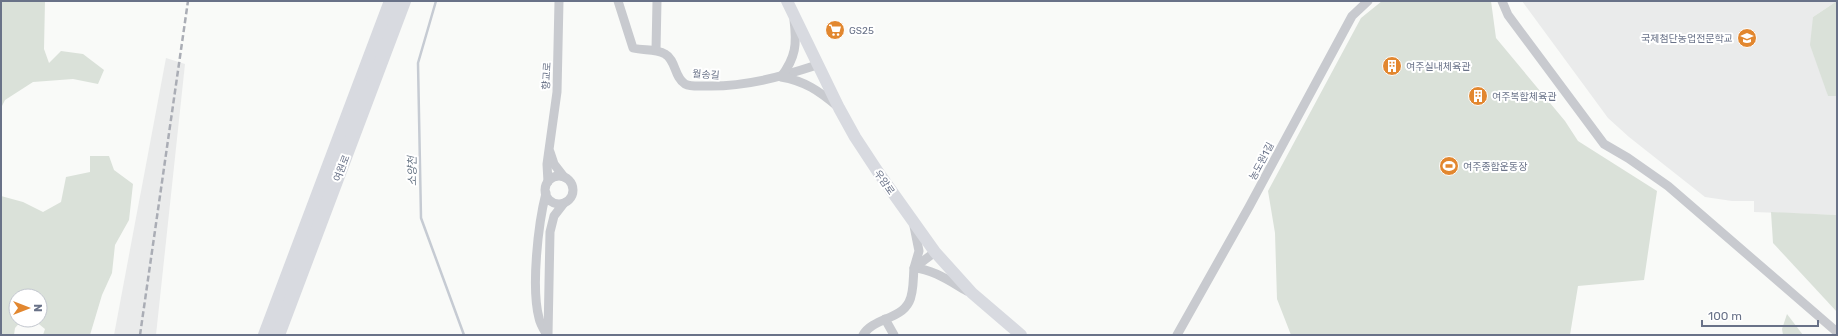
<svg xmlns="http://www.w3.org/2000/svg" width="1838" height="336" viewBox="0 0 1838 336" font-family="Rubik,'Noto Sans KR',sans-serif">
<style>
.built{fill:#eaebeb}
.green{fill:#dae1d9}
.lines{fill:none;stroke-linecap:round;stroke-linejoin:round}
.stream{stroke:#c6cbd3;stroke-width:2.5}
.minor{stroke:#c8cacf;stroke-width:9}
.major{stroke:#d8dae0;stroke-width:12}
.highway{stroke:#d8dae0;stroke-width:14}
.rail{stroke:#aaadb5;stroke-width:2.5;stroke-dasharray:6 3;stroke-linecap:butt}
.labels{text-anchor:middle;stroke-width:4;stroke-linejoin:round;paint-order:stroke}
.poi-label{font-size:10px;fill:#697288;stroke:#fff;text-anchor:start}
.street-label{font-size:10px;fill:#697288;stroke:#fff}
.water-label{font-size:11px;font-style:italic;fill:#657383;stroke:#fff}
</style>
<rect width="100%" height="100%" fill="#f9faf8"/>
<!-- built -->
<g class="built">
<path d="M1522 1H1837L1813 17 1828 96H1837V215L1754 212V201H1732L1705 197 1629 137 1608 118Z"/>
<path d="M166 58 185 64 156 335H114Z"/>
</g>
<!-- green -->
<g class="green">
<path d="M1 1H45L44 49 49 63 61 51 83 54 104 70 98 84 73 79 33 82 5 100 1 108Z"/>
<path d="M1382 1H1491L1496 38 1565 121 1578 141 1657 191 1644 280 1578 286 1570 335H1291L1277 299 1275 233 1268 191 1361 18Z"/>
<path d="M1837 1V96H1828L1810 45 1813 17Z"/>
<path d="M90 156H109L114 170 133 184 129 220 115 245 112 273 102 295 90 335H43L45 329 34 320H40V296H16V320H22L15 328 14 335H1V196L23 202 43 212 61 202 66 177 90 172Z"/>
<path d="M1771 212 1837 215V312L1773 243Z"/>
<path d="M1787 314 1803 335H1783L1782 329Z"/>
</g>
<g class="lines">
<!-- stream -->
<path class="stream" d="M436 1 418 63 421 218 464 335"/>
<!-- minor -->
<g class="minor">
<path d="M618 1 633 48C644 51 655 48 665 54 676 60 674 77 685 84 691 87 700 86 706 86 745 87 780 77 817 65"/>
<path d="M1502 1 1508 15 1604 144 1628 158 1668 186 1837 332"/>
<path d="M794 20C797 44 796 57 781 77 805 81 819 91 837 106"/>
<path d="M656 50 657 1"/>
<path d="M550 152 554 164 564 177"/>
<circle cx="559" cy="190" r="14"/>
<path d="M548 182 547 164 557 92 559 1"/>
<path d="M546 193C538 224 531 288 539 318 540 324 544 330 547 335"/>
<path d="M914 226 919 251 914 268C933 269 951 282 967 291"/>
<path d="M885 319 894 335"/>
<path d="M548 335 550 232 554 216 564 203"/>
<path d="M863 335C873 318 900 320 909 302 914 293 913 278 914 268L935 252"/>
<path d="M1177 335 1249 207 1352 16 1368 1"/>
</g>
<!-- major -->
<path class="major" d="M787 1 839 108 855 137 878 172 935 252 972 293 1021 335"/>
<!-- highway -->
<g class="highway">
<path d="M265 335 391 1"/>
<path d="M278 335 404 1"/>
</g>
<!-- rail -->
<path class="rail" d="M140 335 188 1"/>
</g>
<!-- icons -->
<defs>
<g id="supermarket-disc" transform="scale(1)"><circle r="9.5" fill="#e2872f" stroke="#fff"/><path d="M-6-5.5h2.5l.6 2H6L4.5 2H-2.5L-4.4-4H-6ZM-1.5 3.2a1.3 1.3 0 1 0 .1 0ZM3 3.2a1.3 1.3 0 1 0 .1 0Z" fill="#fff"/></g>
<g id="school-disc" transform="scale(1)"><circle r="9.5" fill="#e2872f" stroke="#fff"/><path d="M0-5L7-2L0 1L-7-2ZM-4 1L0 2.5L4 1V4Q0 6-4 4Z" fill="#fff"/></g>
<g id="building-disc" transform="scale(1)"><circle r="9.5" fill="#e2872f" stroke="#fff"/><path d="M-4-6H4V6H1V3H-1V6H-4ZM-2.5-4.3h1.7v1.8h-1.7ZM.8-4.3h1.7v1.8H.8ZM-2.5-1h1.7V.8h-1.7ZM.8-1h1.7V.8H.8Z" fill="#fff"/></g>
<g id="stadium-disc" transform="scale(1)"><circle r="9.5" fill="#e2872f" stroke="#fff"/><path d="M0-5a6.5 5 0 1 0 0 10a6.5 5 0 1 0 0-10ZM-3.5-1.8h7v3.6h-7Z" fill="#fff"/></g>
</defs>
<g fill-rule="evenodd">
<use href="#supermarket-disc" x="835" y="30"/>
<use href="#school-disc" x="1747" y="38"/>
<use href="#building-disc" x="1392" y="66"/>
<use href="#building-disc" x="1478" y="96"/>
<use href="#stadium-disc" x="1449" y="166"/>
</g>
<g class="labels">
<!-- poi labels -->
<g class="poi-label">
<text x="849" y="34">GS25</text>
<text x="1733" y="42" text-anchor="end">국제첨단농업전문학교</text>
<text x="1406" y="70">여주실내체육관</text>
<text x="1492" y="100">여주복합체육관</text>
<text x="1463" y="170">여주종합운동장</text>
</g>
<!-- street labels -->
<g class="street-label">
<text transform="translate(706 74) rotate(4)" y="4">월송길</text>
<text transform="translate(546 76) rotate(-87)" y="4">향교로</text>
<text transform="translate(1261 161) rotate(-62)" y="4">농도원1길</text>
<text transform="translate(341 168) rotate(-69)" y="4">여원로</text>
<text transform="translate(885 182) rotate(55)" y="4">우암로</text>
</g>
<!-- water labels -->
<g class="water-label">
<text transform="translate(412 171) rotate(-91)" y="4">소양천</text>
</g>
</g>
<!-- border -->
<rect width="1838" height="336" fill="none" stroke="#697288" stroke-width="4"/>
<!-- north arrow -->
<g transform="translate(28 308) rotate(90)"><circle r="19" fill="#ffffff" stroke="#c3c7cf"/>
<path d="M0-3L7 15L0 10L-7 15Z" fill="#e2872f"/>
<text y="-6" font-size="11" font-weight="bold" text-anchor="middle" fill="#697288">N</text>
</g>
<!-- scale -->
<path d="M1702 320v6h116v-6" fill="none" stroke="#697288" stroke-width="2"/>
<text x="1708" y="320" font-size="12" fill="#697288" stroke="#ffffff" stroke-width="3" paint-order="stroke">100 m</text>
</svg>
